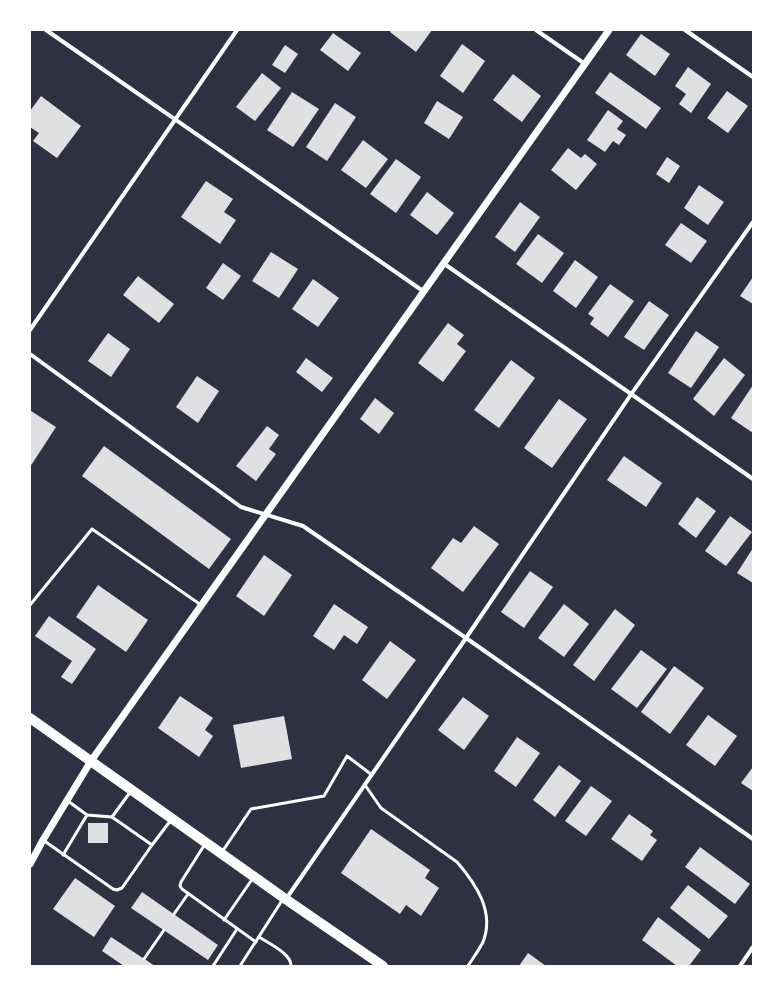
<svg xmlns="http://www.w3.org/2000/svg" width="783" height="996" viewBox="0 0 783 996" font-family="Overpass,sans-serif">
<style>
.building{fill:#e0e0e3}
.lines{fill:none;stroke-linecap:round;stroke-linejoin:round}
.service{stroke:#fff;stroke-width:3}
.minor{stroke:#fff;stroke-width:4}
.tertiary{stroke:#fff;stroke-width:7}
.primary{stroke:#fff;stroke-width:10}
</style>
<rect width="100%" height="100%" fill="#2d3142"/>
<g class="building">
<path d="M391,30H432L416,52L390,32Z"/>
<path d="M333,33L361,53L348,71L320,50Z"/>
<path d="M641,34L670,54L655,76L626,55Z"/>
<path d="M462,44L485,61L463,93L440,76Z"/>
<path d="M285,45L298,54L285,73L272,65Z"/>
<path d="M688,67L711,84L691,113L679,104L686,94L675,86Z"/>
<path d="M610,72L661,108L646,129L595,93Z"/>
<path d="M262,73L281,88L255,121L236,107Z"/>
<path d="M513,74L541,96L522,122L493,100Z"/>
<path d="M727,91L748,106L728,133L707,118Z"/>
<path d="M292,92L319,109L293,147L267,130Z"/>
<path d="M41,96L81,126L57,158L33,141L39,133L30,127V111Z"/>
<path d="M437,101L463,117L449,139L424,123Z"/>
<path d="M335,103L356,117L327,161L306,147Z"/>
<path d="M608,110L623,121L617,129L626,135L619,145L613,141L605,152L587,140Z"/>
<path d="M363,140L388,159L366,188L341,170Z"/>
<path d="M568,148L581,158L585,154L597,164L576,190L551,170Z"/>
<path d="M667,157L680,166L669,183L656,174Z"/>
<path d="M396,159L421,177L396,213L370,194Z"/>
<path d="M206,181L233,199L224,212L236,220L220,244L181,217Z"/>
<path d="M699,185L724,202L708,225L684,208Z"/>
<path d="M427,192L454,213L437,235L410,215Z"/>
<path d="M520,202L540,217L515,252L495,237Z"/>
<path d="M681,223L707,241L691,263L665,245Z"/>
<path d="M538,234L564,253L542,283L516,264Z"/>
<path d="M271,252L298,269L279,298L252,281Z"/>
<path d="M575,260L598,277L576,308L553,291Z"/>
<path d="M223,263L241,276L223,300L206,288Z"/>
<path d="M138,276L174,304L159,323L123,295Z"/>
<path d="M753,277V304L740,296Z"/>
<path d="M313,279L339,298L318,327L292,309Z"/>
<path d="M610,284L634,301L608,337L590,324L594,318L588,314Z"/>
<path d="M649,301L669,315L644,350L624,337Z"/>
<path d="M448,323L464,335L457,344L466,351L443,382L418,363Z"/>
<path d="M696,331L719,347L691,388L668,373Z"/>
<path d="M108,333L130,349L111,377L88,361Z"/>
<path d="M306,358L333,378L322,392L296,372Z"/>
<path d="M724,358L745,375L714,416L693,399Z"/>
<path d="M511,360L535,378L499,428L474,410Z"/>
<path d="M197,376L219,391L198,423L176,407Z"/>
<path d="M753,385V433L731,418Z"/>
<path d="M375,398L394,413L379,434L360,419Z"/>
<path d="M559,399L587,419L552,468L524,448Z"/>
<path d="M31,411L56,427L30,467V413Z"/>
<path d="M267,426L279,435L269,449L276,454L256,481L236,466Z"/>
<path d="M104,446L231,539L209,569L82,476Z"/>
<path d="M624,456L662,483L646,507L607,480Z"/>
<path d="M697,497L716,511L696,538L678,524Z"/>
<path d="M730,516L752,532L726,566L705,551Z"/>
<path d="M474,526L499,544L463,592L431,568L453,538L461,543Z"/>
<path d="M753,548V583L737,573Z"/>
<path d="M264,555L292,575L264,616L236,596Z"/>
<path d="M530,571L553,587L524,628L501,612Z"/>
<path d="M98,585L148,620L126,652L76,617Z"/>
<path d="M334,604L368,627L357,644L344,635L334,650L313,636Z"/>
<path d="M564,604L589,624L564,657L538,638Z"/>
<path d="M615,609L635,625L594,681L573,665Z"/>
<path d="M49,616L96,649L72,684L61,677L72,661L35,636Z"/>
<path d="M390,641L416,660L387,699L362,680Z"/>
<path d="M641,650L667,669L637,708L611,689Z"/>
<path d="M674,666L704,688L670,734L641,712Z"/>
<path d="M180,696L213,718L205,730L213,736L199,757L158,728Z"/>
<path d="M463,697L489,716L464,750L438,730Z"/>
<path d="M708,715L737,736L715,766L686,745Z"/>
<path d="M284,716L292,759L241,768L233,725Z"/>
<path d="M517,737L540,753L516,787L494,771Z"/>
<path d="M559,765L581,781L555,817L533,800Z"/>
<path d="M753,767V791L741,783Z"/>
<path d="M591,786L612,801L586,836L565,821Z"/>
<path d="M629,814L653,831L650,835L657,840L642,861L611,839Z"/>
<rect x="88" y="823" width="20" height="20"/>
<path d="M371,829L430,870L425,878L439,888L421,916L406,905L400,914L341,873Z"/>
<path d="M700,847L750,884L735,904L685,867Z"/>
<path d="M75,878L115,906L94,937L53,909Z"/>
<path d="M688,885L728,916L709,939L670,908Z"/>
<path d="M142,892L218,945L208,960L131,908Z"/>
<path d="M658,917L701,950L689,966H677L642,940Z"/>
<path d="M111,937L155,966H124L102,951Z"/>
<path d="M528,953L546,966H519Z"/>
</g>
<g class="lines">
<g class="service">
<path d="M30,605L92,529L201,605"/>
<path d="M365,785L381,808L457,862C476,884 495,912 483,942C479,950 473,958 468,966"/>
<path d="M68,801L87,815L112,817L131,791"/>
<path d="M112,817L152,845L171,820"/>
<path d="M43,840L113,889L117,890L122,888L152,845"/>
<path d="M205,844L181,882L180,886L182,889L256,942"/>
<path d="M222,852L251,809L324,796L347,756L372,775"/>
<path d="M63,855L87,815"/>
<path d="M174,914L188,894"/>
<path d="M224,920L253,878"/>
<path d="M259,937C268,943 292,954 291,966"/>
<path d="M144,959L164,930"/>
<path d="M213,966L237,929"/>
<path d="M240,966L283,899"/>
</g>
<g class="minor">
<path d="M46,30L423,291"/>
<path d="M536,30L585,64"/>
<path d="M685,30L753,77"/>
<path d="M443,263L753,479"/>
<path d="M30,330L237,30"/>
<path d="M30,354L241,507L303,526L466,638L753,839"/>
<path d="M286,899L466,638L632,393L753,222"/>
<path d="M740,966L753,947"/>
</g>
<path class="tertiary" d="M30,864L43,840L91,761L609,30"/>
<path class="primary" d="M30,718L284,898L383,966"/>
</g>
<rect width="783" height="996" fill="none" stroke="#ffffff" stroke-width="62"/>
</svg>
